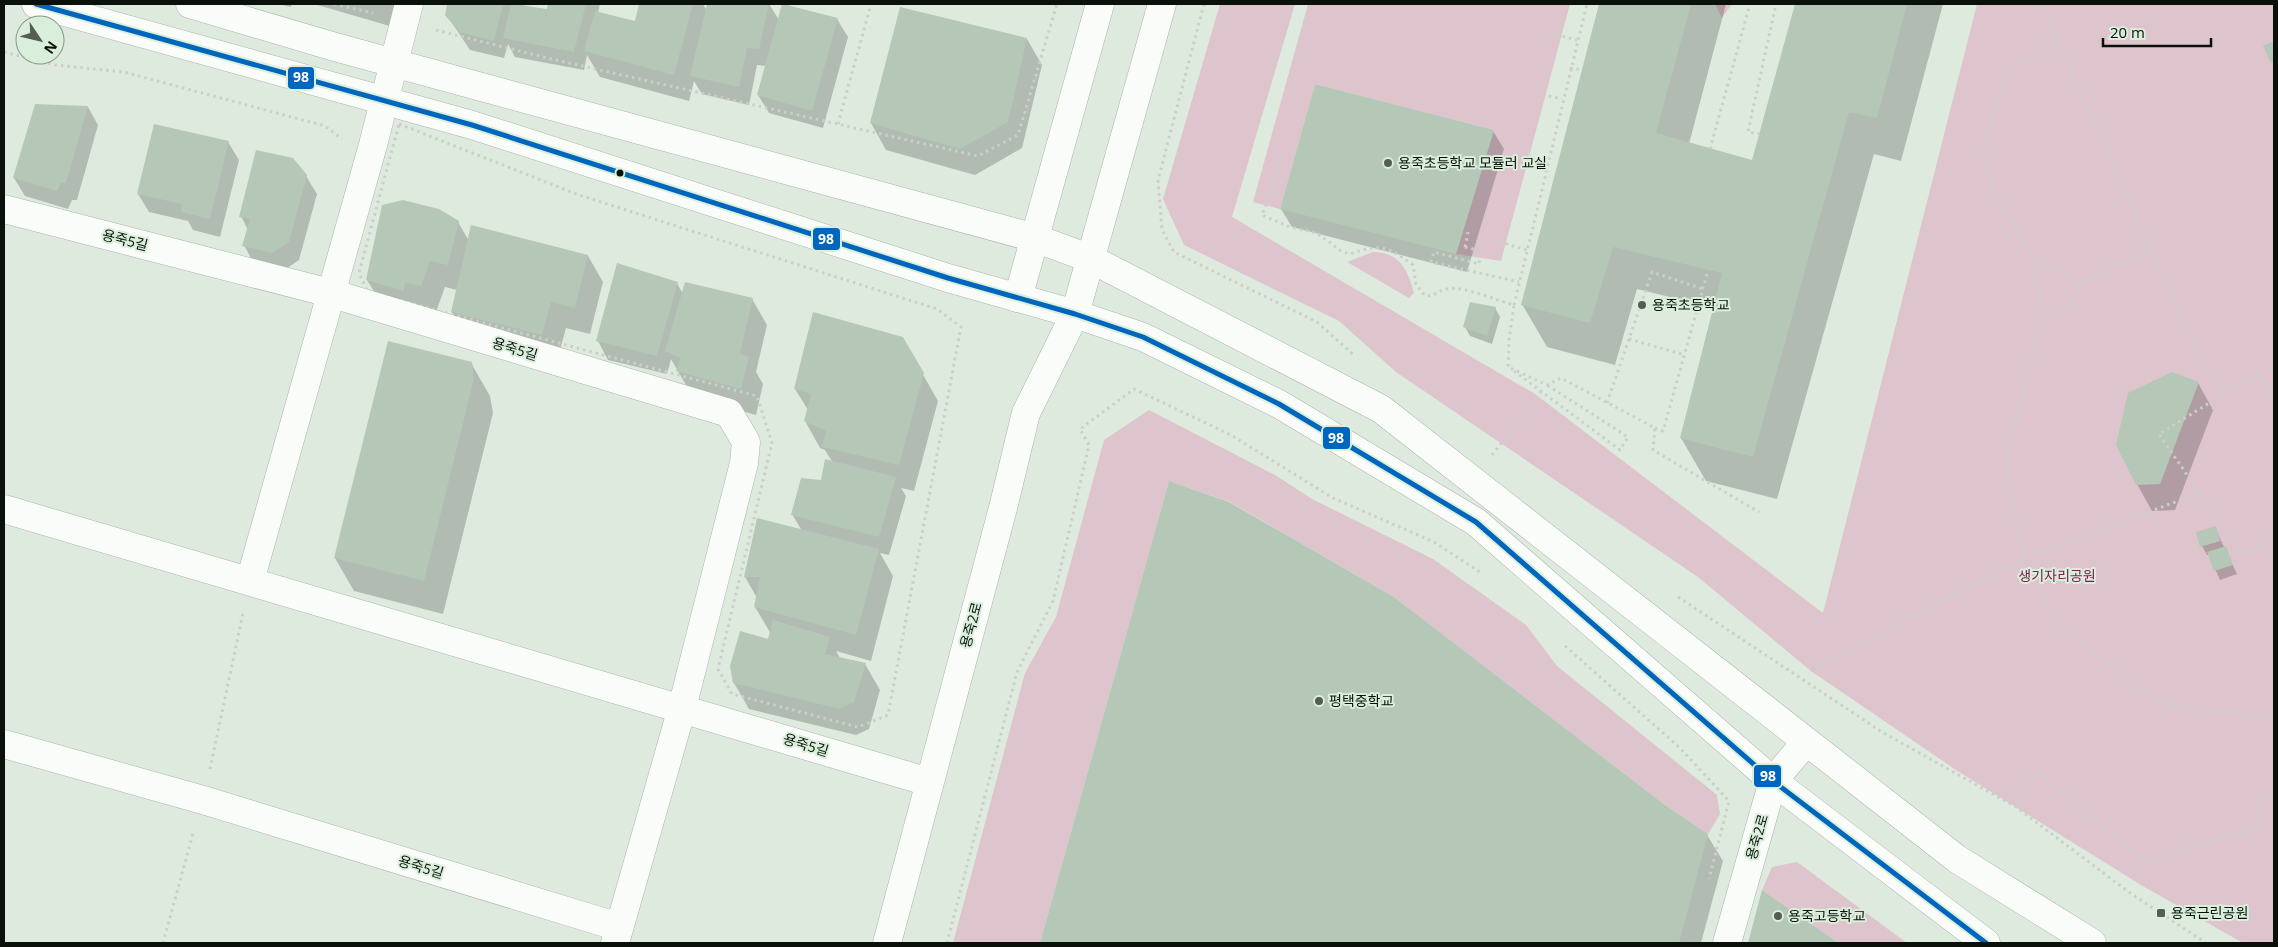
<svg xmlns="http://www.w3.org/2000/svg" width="2278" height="947" viewBox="0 0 2278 947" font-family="'Open Sans','Noto Sans KR',sans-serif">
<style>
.green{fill:#dec4cc}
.shadow{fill:#0003}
.building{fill:#b5c7b6}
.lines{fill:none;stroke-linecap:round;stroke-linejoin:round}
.minor-casing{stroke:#abb4ac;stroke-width:29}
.path{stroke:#cbcecb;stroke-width:3;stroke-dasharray:2.5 4;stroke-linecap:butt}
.minor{stroke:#fafcfa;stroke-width:28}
.bus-1-casing{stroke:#daefdb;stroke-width:9}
.bus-1{stroke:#0065bd;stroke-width:5}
.poi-dot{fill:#555d55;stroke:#daefdb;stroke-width:2}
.bus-dot{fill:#0a110b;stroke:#daefdb;stroke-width:2}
.labels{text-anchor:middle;stroke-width:4;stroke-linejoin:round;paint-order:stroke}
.poi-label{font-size:14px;fill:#0a110b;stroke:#daefdb;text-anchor:start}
.street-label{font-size:14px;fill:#0a110b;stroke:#daefdb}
.park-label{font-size:14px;fill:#7e1951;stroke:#daefdb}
.line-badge{stroke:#daefdb;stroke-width:2}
.badge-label{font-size:14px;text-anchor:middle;font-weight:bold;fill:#fff}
</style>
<rect width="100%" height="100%" fill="#dfeadf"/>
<g class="green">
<path d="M1220,4H1295L1232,217L1535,394L1823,613L1977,4H2274V943H2243L2141,885L1956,770L1811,671L1698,577L1396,372L1339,321L1184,245L1163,199Z"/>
<path d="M1308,4H1570L1501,261L1456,254L1494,130L1315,84L1280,209L1253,202Z"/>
<path d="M1715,4H1732L1722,18Z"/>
<path d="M1373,252C1400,252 1408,271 1414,293L1409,298L1347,262Z"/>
<path d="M1149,410L1275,475L1312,499L1433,559L1526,625L1557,666L1717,795L1720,814L1708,834L1665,805L1394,597L1230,502L1169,481L1040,943H953L1025,673L1056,617L1104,440Z"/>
<path d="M1797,862L1907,943H1839L1762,890L1772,867Z"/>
</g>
<g class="shadow">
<path d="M278,4H292L291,7Z"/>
<path d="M314,4H408L400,29Z"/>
<path d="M449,4H518L548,11L549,4H600L598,13L635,23L641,4H703L707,11L709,4H769L779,20L783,4L837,19L848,37L823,128L769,113L758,95L766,66L757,65L749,105L702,94L694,81L689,101L600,77L587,55L584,70L515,57L508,44L504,58L470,50L446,14Z"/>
<path d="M1600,4H1726L1689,144L1753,162L1796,4H1943L1901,161L1874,154L1777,499L1706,481L1681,438L1715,308L1637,289L1615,365L1547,347L1522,304Z"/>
<path d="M1027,39L1042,65L1022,148L975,175L886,150L871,123Z"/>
<path d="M88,107L98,125L77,200H72L68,209L25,196L14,178Z"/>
<path d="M1493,131L1504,149L1467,272L1292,227L1281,209Z"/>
<path d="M228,142L239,160L220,237L193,230L188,221L149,212L138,194Z"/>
<path d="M306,176L317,194L299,260L283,271L254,264L244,245L248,230L241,216Z"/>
<path d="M458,222L469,241L588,256L603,282L590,334L566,328L557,361L467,338L452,312L457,290L445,287L436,312L383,306L367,280Z"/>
<path d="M677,283L683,294L752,299L767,325L756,372L763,384L756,415L693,397L671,359L667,374L608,360L598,341Z"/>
<path d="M1495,308L1500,317L1492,344L1470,336L1465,327Z"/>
<path d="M902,338L938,401L914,491L901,488L906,496L889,555L880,553L893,576L871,661L836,651L840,658L865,664L880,690L869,729L856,735L749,709L734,683L769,640L771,634L755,607L757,598L745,577L802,531L792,514L822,481L833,463L825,450L820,448L805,421L808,410L795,389Z"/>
<path d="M471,363L490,396L493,413L443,614L354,591L335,558Z"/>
<path d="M2198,383L2213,410L2175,510L2152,511L2137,484Z"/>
<path d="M1170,483L1707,835L1723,861L1701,943H1041Z"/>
<path d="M2215,528L2237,574L2220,580L2209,555H2207L2202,546Z"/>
<path d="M1763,892L1837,943H1749Z"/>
</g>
<g class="building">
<path d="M447,4H503L494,41L459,32L445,15Z"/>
<path d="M511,4L547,9L548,4H586L574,52L503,38Z"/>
<path d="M639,4H693L674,75L584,51L595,11L635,21Z"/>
<path d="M707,4H769L759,49L747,48L739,87L690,76Z"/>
<path d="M782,4L838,18L812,111L757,95Z"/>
<path d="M1599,4H1691L1656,133L1752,160L1795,4H1907L1877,118L1849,112L1753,457L1680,438L1722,273L1613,247L1590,323L1521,305Z"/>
<path d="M900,7L1027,38L1008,122L960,149L870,123Z"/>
<path d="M2274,41V61L2271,63L2263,46Z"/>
<path d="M1315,84L1494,130L1456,254L1280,209Z"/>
<path d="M35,104L88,106L66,183H61L57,191L13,178Z"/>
<path d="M154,124L229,141L210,219L181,212L182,204L137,194Z"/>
<path d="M256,150L293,158L307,175L289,242L272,253L242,246L250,219L239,217Z"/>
<path d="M403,200L439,209L459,221L448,265L430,261L421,286L405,283L404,291L366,280L382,205Z"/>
<path d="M471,225L588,255L575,308L551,302L542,335L451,312Z"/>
<path d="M617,263L678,282L657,356L596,341Z"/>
<path d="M685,282L753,298L740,353L749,357L741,389L676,371L680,358L665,351Z"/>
<path d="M1470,302L1496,307L1487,336L1463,327Z"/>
<path d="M813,312L903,337L924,373L899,465L822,447L826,431L804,421L811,394L794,389Z"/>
<path d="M388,341L472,362L474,379L424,581L334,558Z"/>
<path d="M2172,372L2199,382L2160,484L2136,485L2116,445L2128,393Z"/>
<path d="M825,459L896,477L879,537L791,515L801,478L821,480Z"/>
<path d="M1169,481L1229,502L1394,597L1665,805L1708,834L1679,943H1040Z"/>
<path d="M757,518L879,549L856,635L754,607L760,577H744Z"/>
<path d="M2216,526L2220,541L2200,547L2196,532Z"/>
<path d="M2226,546L2233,565L2214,571L2207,552Z"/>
<path d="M773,620L830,637L825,654L866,663L854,702L840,709L733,683L730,666L740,631L768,639Z"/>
<path d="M1762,890L1839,943H1748Z"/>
</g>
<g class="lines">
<defs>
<g id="minor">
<path d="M36,4L472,125L948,278L1075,314L1143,337L1279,404L1476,522L1773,781L1986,943"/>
<path d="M190,4L335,47L1035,238L1091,259L1381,409L1957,859L2092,943"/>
<path d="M4,209L330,293L729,413L746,442L744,463L682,708L615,943"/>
<path d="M1018,298L1100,4"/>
<path d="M4,509L929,782"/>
<path d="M250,581L373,145L409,4"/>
<path d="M4,744L203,800L619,927"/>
<path d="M887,943L1003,508L1026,413L1075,314L1162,4"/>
<path d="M1727,943L1773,781L1806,742"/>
</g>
</defs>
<use href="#minor" class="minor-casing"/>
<g class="path">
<path d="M334,4L373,13"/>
<path d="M1204,4L1158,180L1162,230L1174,252L1317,322L1355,356"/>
<path d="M2042,4L2057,37L2014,66L2001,91L1983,149L1995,194L2031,253L2040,297L2042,323"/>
<path d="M436,30L547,58L978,156L1018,135L1057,4"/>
<path d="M1550,33L1577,40"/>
<path d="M4,52L55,65L124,72L325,126L342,139"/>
<path d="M1570,68L1582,70"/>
<path d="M1536,93L1562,99"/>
<path d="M399,124L579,195L937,309L961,327L888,715L858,727L732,694L718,669L772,443L757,396L368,292L359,273Z"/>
<path d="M838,124L871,4"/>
<path d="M1760,134L1748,132L1776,4"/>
<path d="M1710,149L1750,4"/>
<path d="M1280,157L1271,192L1283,196"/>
<path d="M1271,192L1262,215L1290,227L1317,233L1341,251L1350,254C1380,243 1387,246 1413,265L1416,284L1425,296C1436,296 1439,290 1447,289C1463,285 1498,301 1514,305L1509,340L1508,367L1547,385L1561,378L1655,428L1653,450L1759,512"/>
<path d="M1493,240L1527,250"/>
<path d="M1465,247L1481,251L1479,264L1434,252L1431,262L1519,282"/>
<path d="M1465,247L1468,232"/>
<path d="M2150,247L2219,397"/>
<path d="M2031,253L2080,285"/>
<path d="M1514,305L1587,4"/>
<path d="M1629,339L1685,355"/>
<path d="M1514,371L1620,450L1628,437L1547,385"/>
<path d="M2274,401L2258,373L2159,434L2242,555L2274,538"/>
<path d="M1607,403L1652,272L1703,289"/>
<path d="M1655,428L1663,431L1708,270"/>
<path d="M1492,455L1541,392"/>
<path d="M2200,493L2025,557L2055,621L2153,700L2204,711L2274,716"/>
<path d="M1678,597L1882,732L2016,807L2130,893L2206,943"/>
<path d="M1565,646L1680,748L1729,801L1709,879"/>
<path d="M1811,671L2025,557L2015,519L2009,480L2010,440L2042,323L2070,305L2080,285L2150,247L2057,37"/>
<path d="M210,769L243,613"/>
<path d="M2016,807L2037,772L2145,861L2205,842L2256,829L2261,795L2274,793"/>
<path d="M163,943L194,830"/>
<path d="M947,943L1017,672L1053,601L1089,445L1080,429L1134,389L1231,435L1333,498L1434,542L1480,572"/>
</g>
<use href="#minor" class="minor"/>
<defs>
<path id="bus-1" d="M36,4L472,125L948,278L1075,314L1143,337L1279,404L1476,522L1773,781L1986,943"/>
</defs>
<use href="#bus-1" class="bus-1-casing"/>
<use href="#bus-1" class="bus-1"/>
</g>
<g class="poi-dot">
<circle cx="1388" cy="163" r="5"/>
<circle cx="1642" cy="305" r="5"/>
<circle cx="1319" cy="701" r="5"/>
<rect x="2156" y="908" width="10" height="10" rx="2.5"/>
<circle cx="1778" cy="916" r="5"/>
</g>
<circle class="bus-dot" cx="620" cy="173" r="4.5"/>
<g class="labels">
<g class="poi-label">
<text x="1398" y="168">용죽초등학교 모듈러 교실</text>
<text x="1652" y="310">용죽초등학교</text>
<text x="1329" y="706">평택중학교</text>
<text x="2171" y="918">용죽근린공원</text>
<text x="1788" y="921">용죽고등학교</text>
</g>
<g class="street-label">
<text transform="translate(125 240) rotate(14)" y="5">용죽5길</text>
<text transform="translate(515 349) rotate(17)" y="5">용죽5길</text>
<text transform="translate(971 625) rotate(-75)" y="5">용죽2로</text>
<text transform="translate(806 745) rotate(17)" y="5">용죽5길</text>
<text transform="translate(1757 837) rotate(-74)" y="5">용죽2로</text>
<text transform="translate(421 867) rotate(17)" y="5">용죽5길</text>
</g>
<g class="park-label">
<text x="2057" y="581">생기자리공원</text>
</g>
</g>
<g class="line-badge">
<rect x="287" y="66" width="28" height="24" rx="5" fill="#0065bd"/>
<rect x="812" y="227" width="29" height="24" rx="5" fill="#0065bd"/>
<rect x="1322" y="426" width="29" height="24" rx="5" fill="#0065bd"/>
<rect x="1753" y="764" width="29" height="24" rx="5" fill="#0065bd"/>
</g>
<g class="badge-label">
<text x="301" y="82">98</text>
<text x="826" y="244">98</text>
<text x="1336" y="443">98</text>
<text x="1768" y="781">98</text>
</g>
<rect width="2278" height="947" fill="none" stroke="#0a110b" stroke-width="10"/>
<g transform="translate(40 40) rotate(125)"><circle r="24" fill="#daefdb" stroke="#879688"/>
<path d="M0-4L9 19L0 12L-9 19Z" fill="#555d55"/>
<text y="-8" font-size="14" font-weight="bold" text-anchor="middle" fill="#0a110b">N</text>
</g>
<path d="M2103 38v8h108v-8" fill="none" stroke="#0a110b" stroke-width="2.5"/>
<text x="2110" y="38" font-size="15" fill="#0a110b" stroke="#daefdb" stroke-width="4" paint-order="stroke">20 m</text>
</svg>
